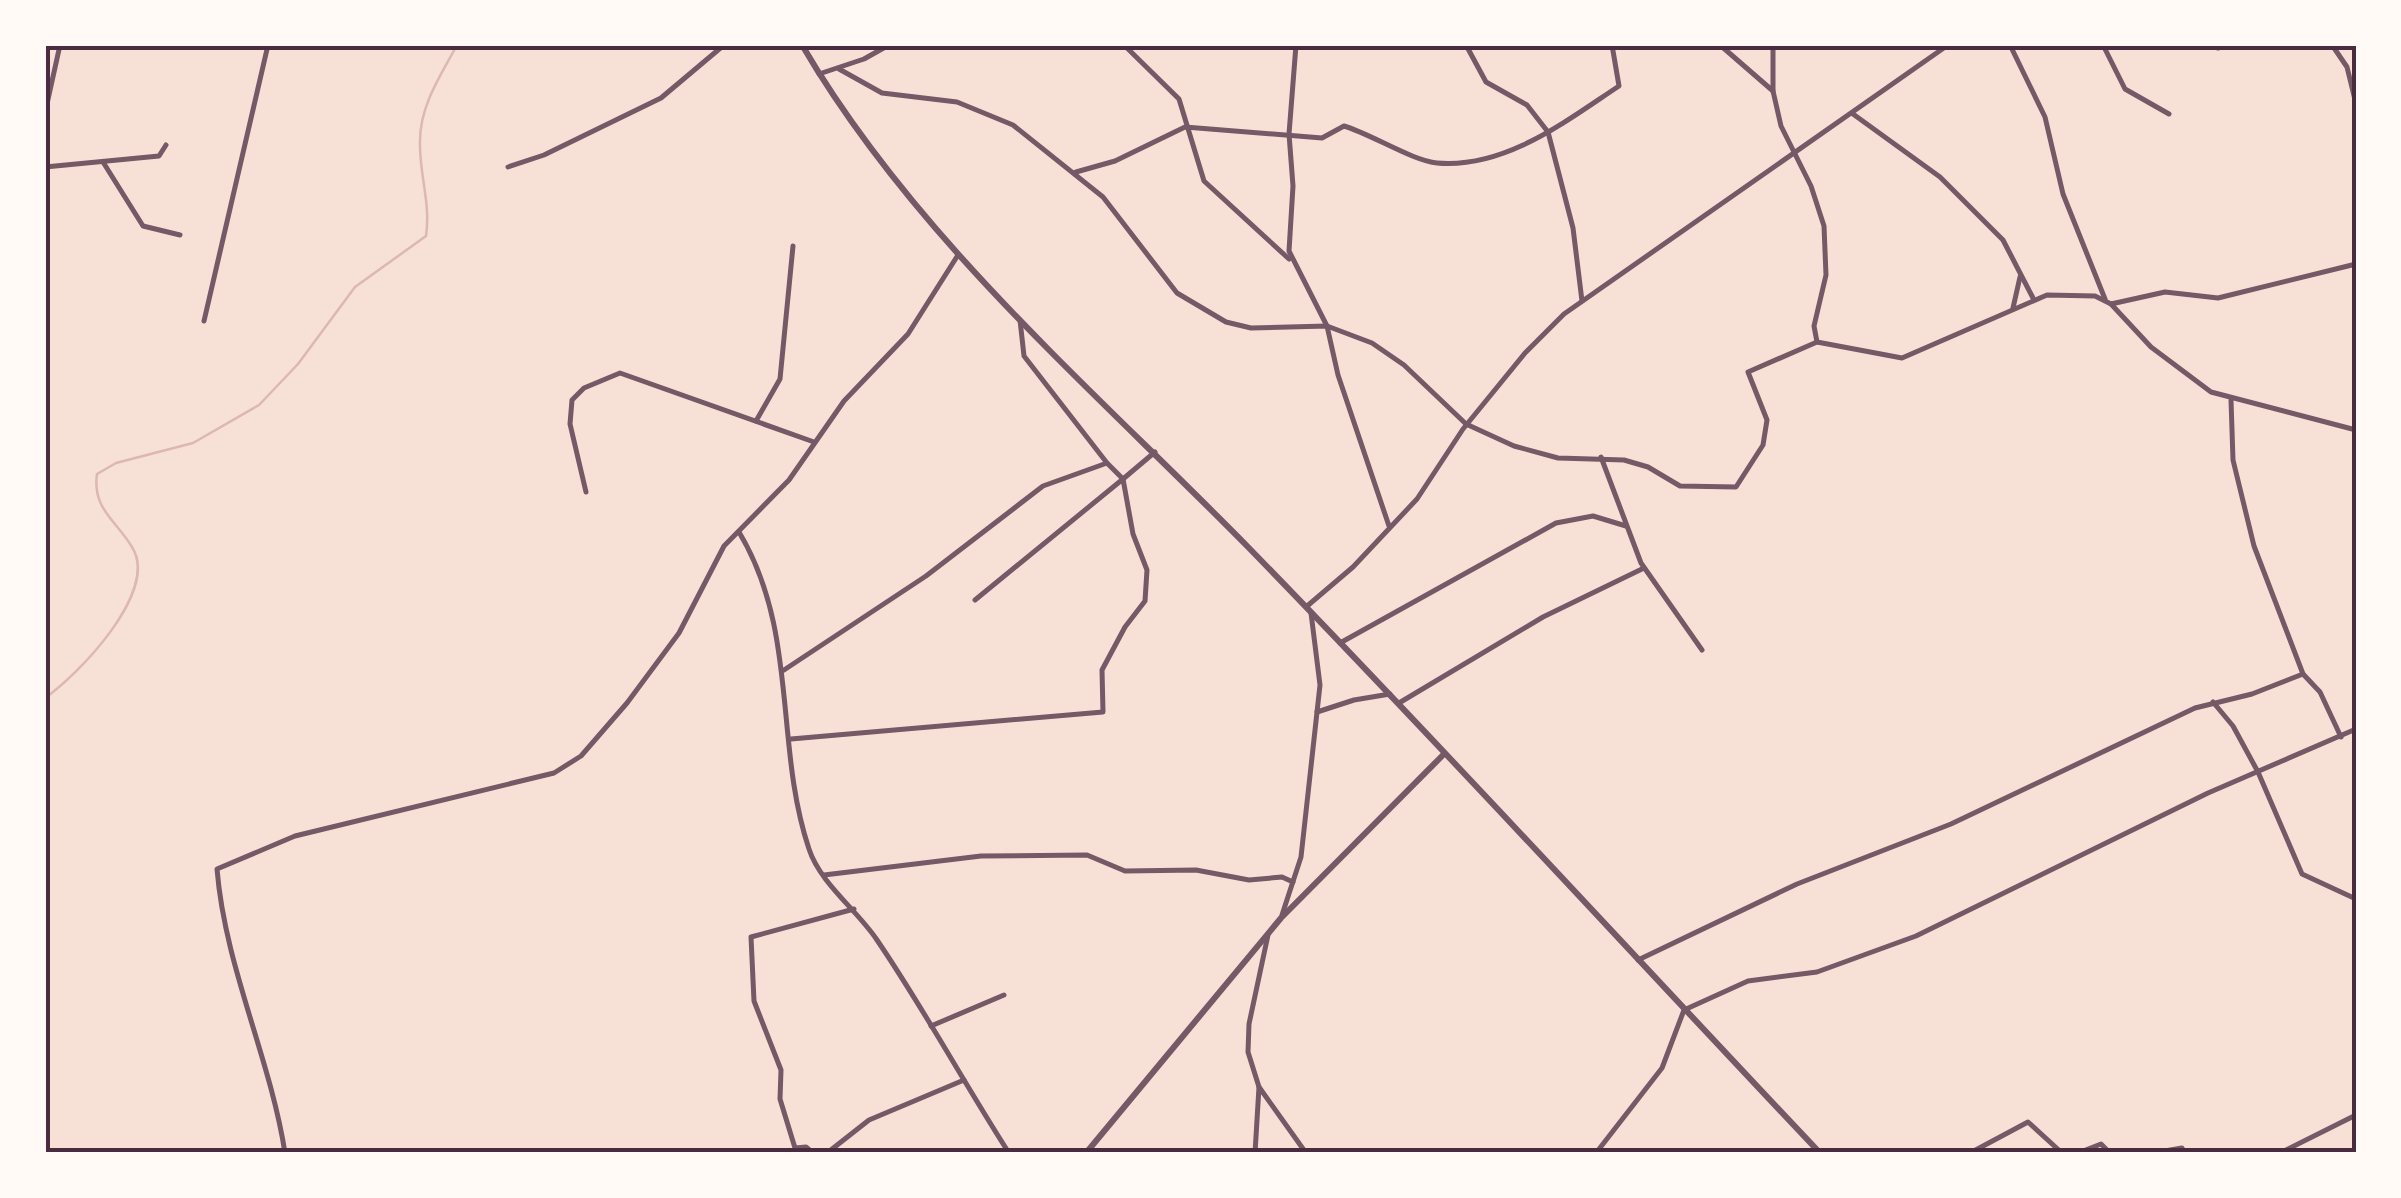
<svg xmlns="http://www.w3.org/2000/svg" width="2401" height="1198" viewBox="0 0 2401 1198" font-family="Cabin,sans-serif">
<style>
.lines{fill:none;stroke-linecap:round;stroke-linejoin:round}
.stream{stroke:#dcb8b0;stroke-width:2.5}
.minor{stroke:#755966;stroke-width:5}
.tertiary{stroke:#755966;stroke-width:6}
.neatline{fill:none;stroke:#4a2c40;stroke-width:4}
</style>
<rect width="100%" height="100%" fill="#f7e1d7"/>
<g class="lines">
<path class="stream" d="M45,698C78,675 160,591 132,547C116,520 92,509 97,474L116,463L193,443L259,405L298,364L355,287L426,236C431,203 419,174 420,141C420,105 441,75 457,45"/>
<g class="minor">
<path d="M1124,45L1179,99L1204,181L1289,259"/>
<path d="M1296,45L1289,134L1293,186L1289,251L1327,326L1338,375L1389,526"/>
<path d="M1466,45L1486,82L1527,105L1548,132L1573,228L1582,301"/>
<path d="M1720,45L1773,91"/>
<path d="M1773,45V91L1781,126L1811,186L1824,226L1826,275L1814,326L1817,342"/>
<path d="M2010,45L2045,117L2063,194L2105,299"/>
<path d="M2103,45L2125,89L2169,114"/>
<path d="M2332,45L2347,67L2356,104"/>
<path d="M2218,48L2229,45"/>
<path d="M839,69L882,93L957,102L1013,125L1103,197L1177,293L1226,322L1251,328L1327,326L1372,343L1404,365L1466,424L1514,446L1558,458L1624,460L1648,467L1680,486L1736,487L1763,445L1767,420L1748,372L1817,342L1902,358L2047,295L2095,296L2111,304L2165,292L2218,298L2356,264"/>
<path d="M819,74L864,59L889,45"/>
<path d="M45,113L60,45"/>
<path d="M1853,114L1940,177L2003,240L2033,298"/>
<path d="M103,162L143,226L180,235"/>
<path d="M45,167L159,156L166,145"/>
<path d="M508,167L544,155L661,98L724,45"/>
<path d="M1076,172L1115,161L1185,127L1322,138L1344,126C1371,134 1413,161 1437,163C1505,169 1566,121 1619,86L1612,45"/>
<path d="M2111,304L2151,347L2211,392L2356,430"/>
<path d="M2013,308L2020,277"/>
<path d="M1020,320L1024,356L1107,463"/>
<path d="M204,321L268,45"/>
<path d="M2231,400L2233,460L2254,546L2303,674L2320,692L2341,737"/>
<path d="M756,421L780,379L793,246"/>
<path d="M1601,457L1641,563L1702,650"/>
<path d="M586,492L570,424L572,400L584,388L620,373L814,442"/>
<path d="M739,532C799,632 774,745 809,849C820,883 857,910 877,940C924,1009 964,1083 1009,1153"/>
<path d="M1306,607L1353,567L1417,499L1463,429L1525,353L1564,314L1948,45"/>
<path d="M1340,643L1556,523L1593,516L1626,526"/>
<path d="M784,670L926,576L1043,486L1107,463L1123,479L1155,452"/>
<path d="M2213,702L2233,726L2258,772L2302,874L2356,899"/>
<path d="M1399,703L1543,617L1644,568"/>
<path d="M1317,712L1354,700L1390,694"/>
<path d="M791,739L1103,712L1102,670L1125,627L1145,601L1147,570L1133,534L1123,479L975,600"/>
<path d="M824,875L981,856L1087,855L1125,871L1196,870L1249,880L1282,877L1293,882"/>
<path d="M1282,915L1301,857L1320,685L1311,613"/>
<path d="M1638,960L1797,884L1951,824L2195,708L2252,694L2303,674"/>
<path d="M931,1026L1004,995"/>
<path d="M1259,1087L1306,1153"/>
<path d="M285,1153C270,1057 225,967 217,869L295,836L554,773L581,756L627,703L679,633L724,546L789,480L844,401L908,334L958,255"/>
<path d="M813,1153L806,1147L795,1148L780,1099L781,1070L754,1001L751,937L854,909"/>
<path d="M827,1153L869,1120L964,1080"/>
<path d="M1255,1153L1259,1087L1248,1052L1249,1024L1268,935"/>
<path d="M1596,1153L1662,1068L1684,1010L1748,981L1817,972L1916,936L2208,793L2356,729"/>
<path d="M1970,1153L2028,1122L2062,1153"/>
<path d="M2078,1153L2101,1144L2110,1153"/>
<path d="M2153,1153L2182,1148L2184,1153"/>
<path d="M2280,1153L2356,1115"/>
</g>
<g class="tertiary">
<path d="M802,45C915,238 1093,389 1248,547C1442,746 1629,951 1820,1153"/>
<path d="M1086,1153L1281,918L1444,754"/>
</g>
</g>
<rect width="2401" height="1198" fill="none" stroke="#fffaf5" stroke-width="95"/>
<rect x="48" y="48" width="2306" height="1102" class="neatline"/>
</svg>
